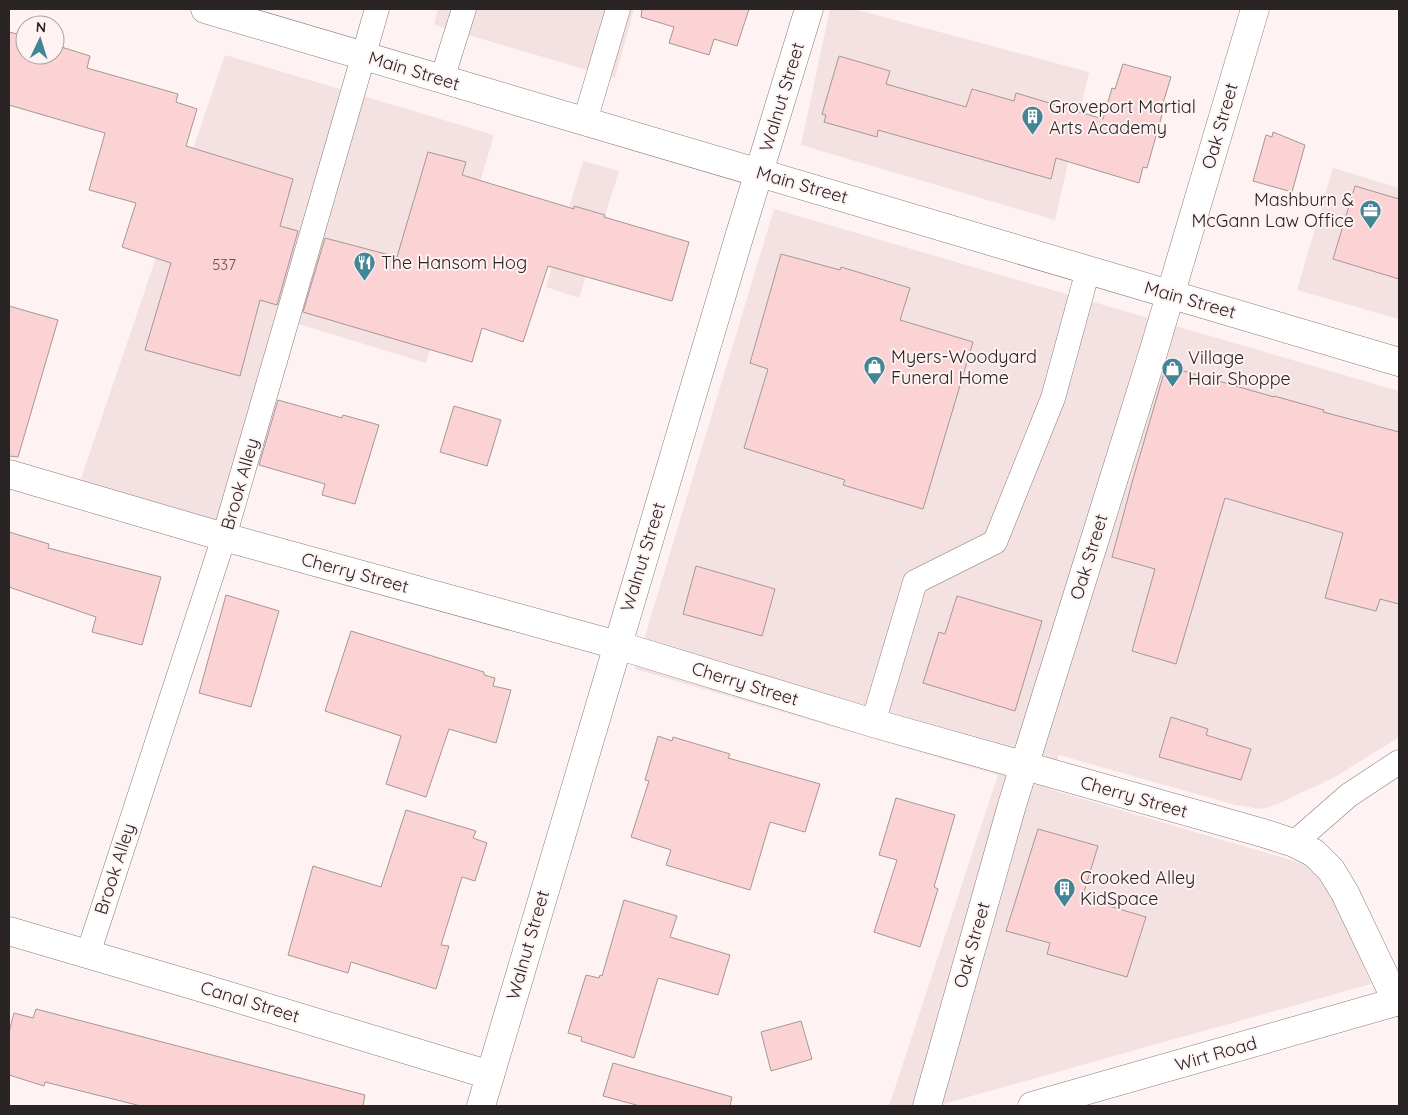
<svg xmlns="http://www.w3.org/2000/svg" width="1408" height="1115" viewBox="0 0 1408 1115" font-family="Quicksand,sans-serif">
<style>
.built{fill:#f4e1e1}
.building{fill:#fcd3d4;stroke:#a59797}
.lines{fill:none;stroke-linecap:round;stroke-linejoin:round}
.service-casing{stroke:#887b7b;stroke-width:25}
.minor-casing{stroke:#887b7b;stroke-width:29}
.tertiary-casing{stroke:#887b7b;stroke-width:29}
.primary-casing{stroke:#887b7b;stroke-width:29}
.service{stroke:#fff;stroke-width:24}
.minor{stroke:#fff;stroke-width:28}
.tertiary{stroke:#fff;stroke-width:28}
.primary{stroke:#fff;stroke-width:28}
.labels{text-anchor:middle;stroke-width:4;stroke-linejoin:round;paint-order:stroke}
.number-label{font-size:15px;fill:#5e5051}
.street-label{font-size:18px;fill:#2a2425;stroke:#fef2f2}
.poi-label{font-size:18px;fill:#2a2425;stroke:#fef2f2;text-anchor:start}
</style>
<rect width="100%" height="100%" fill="#fef2f2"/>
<g class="built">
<path d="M438,9H634L615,78L434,25Z"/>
<path d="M830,9H854L1089,72L1055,220L801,145Z"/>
<path d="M225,55L494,135L426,363L279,318L215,547L72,505Z"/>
<path d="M583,161L619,171L579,298L546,287Z"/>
<path d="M1333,168L1399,188V319L1297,290Z"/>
<path d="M774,209L1399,391V737L1333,778L1275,805L1262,809L1235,805L1059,755L1049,789L1301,863L1309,867L1318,873L1329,889L1371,984L936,1106H889L998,775L635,669Z"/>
</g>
<g class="building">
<path d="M642,9H749L737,46L714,39L709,55L669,43L674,27L641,17Z"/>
<path d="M9,32L25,36V55H55V45L90,56L87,68L178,94L176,102L197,109L186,146L293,179L280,226L298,231L277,305L260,300L240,376L145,350L171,263L122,247L136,203L89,190L105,133L9,105Z"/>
<path d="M839,56L890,71L886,84L966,107L972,89L1014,101L1016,93L1103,119L1112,88L1115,89L1123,64L1171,77L1163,103L1165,104L1147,168L1143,167L1139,183L1056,158L1051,179L878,130L877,137L824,122L826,115L822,114Z"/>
<path d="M1273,132L1305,145L1292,192L1253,181L1266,135L1272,137Z"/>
<path d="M428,152L466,162L462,175L574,209V206L605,215L604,217L689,242L672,301L548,266L523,342L482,328L472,362L303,312L325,238L397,257Z"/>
<path d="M1355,186L1399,199V279L1333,259Z"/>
<path d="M781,254L840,270L841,267L910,288L900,320L973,342L923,509L843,485L845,480L744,448L768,369L750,363Z"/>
<path d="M9,306L58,320L18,457L9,456Z"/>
<path d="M1166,366L1274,397V396L1324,410L1323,412L1399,432V604L1380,599L1376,611L1325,598L1343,533L1225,498L1176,664L1132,651L1155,569L1112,557L1133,479Z"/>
<path d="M278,400L342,418L343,415L379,425L355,504L322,495L325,484L259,465Z"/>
<path d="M454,406L501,420L487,466L440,452Z"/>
<path d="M9,532L49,544L48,548L161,577L142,645L92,632L96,617L9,587Z"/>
<path d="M696,566L775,589L762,636L683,614Z"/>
<path d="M226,595L279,611L251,707L199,693Z"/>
<path d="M957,596L1042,621L1015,711L923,683L939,632L945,634Z"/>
<path d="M351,631L484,672V675L495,678L493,686L511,690L496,743L449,729L426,797L386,784L401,736L325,711Z"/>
<path d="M1171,717L1208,729L1206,735L1251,749L1241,780L1159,757Z"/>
<path d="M658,736L672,741L673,737L730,754L728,758L820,784L805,832L770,822L750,890L666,865L671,850L631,837L649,781L645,780Z"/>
<path d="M896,798L955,815L934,887L938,889L920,947L874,932L897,860L879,855Z"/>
<path d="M406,810L476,831L473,838L487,843L475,881L462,877L441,945L449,946L436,989L351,962L348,973L288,955L313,866L381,887Z"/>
<path d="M1038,829L1098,846L1082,898L1146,917L1127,977L1047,954L1050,943L1006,931Z"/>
<path d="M624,900L677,916L670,937L730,955L718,995L658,978L634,1058L581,1041L582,1037L568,1033L586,975L599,978L600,975L602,976Z"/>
<path d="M36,1009L365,1095L363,1106H141L45,1082L44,1086L9,1075V1032L14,1013L33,1018Z"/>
<path d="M801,1021L812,1059L771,1071L761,1032Z"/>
<path d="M613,1063L732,1097L730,1106H640L603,1096Z"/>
</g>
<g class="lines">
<defs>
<g id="service">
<path d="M442,79L464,9"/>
<path d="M585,121L618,9"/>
<path d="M873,723L915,582L995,542L1053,398L1088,270"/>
<path d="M1294,843L1349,795L1399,762"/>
<path d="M88,954L224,537L377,9"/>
</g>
<g id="minor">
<path d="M9,474L224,537L617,645L873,723L1263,833L1294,843L1314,853L1331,870L1345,893L1397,1002"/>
<path d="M9,931L196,986L490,1075"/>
<path d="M481,1106L740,234L809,9"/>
<path d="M927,1106L1012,805L1153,353L1255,9"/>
</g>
<path id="tertiary" d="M1032,1106L1399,1001"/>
<path id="primary" d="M205,9L1399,362"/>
</defs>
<use href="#service" class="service-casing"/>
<use href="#minor" class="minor-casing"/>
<use href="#tertiary" class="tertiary-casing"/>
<use href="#primary" class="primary-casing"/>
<use href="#service" class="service"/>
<use href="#minor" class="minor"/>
<use href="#tertiary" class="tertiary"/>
<use href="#primary" class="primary"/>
</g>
<defs>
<symbol id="building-pin" viewBox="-11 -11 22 30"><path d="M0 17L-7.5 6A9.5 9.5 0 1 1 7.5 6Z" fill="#428595" stroke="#fef2f2"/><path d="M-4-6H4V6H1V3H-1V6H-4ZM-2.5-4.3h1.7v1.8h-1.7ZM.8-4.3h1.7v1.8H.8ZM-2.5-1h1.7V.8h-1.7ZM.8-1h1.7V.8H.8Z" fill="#fff"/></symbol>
<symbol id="office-pin" viewBox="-11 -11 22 30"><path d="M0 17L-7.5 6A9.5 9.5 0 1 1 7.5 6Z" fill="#428595" stroke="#fef2f2"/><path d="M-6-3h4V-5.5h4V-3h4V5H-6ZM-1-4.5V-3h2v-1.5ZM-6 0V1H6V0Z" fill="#fff"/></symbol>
<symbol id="restaurant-pin" viewBox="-11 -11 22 30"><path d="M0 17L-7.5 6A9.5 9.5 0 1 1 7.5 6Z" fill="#428595" stroke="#fef2f2"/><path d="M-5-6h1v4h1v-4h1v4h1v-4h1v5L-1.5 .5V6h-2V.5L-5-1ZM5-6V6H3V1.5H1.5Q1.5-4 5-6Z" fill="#fff"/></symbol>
<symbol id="shop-pin" viewBox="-11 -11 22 30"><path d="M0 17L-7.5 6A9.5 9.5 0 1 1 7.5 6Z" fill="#428595" stroke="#fef2f2"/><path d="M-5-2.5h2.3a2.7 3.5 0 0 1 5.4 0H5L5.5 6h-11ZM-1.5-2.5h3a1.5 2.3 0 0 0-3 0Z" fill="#fff"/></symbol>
</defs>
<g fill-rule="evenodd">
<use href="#building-pin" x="1020" y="104" width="25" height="34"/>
<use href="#office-pin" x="1358" y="198" width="25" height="34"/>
<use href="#restaurant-pin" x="352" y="250" width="25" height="34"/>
<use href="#shop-pin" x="862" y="354" width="25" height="34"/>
<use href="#shop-pin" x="1160" y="356" width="25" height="34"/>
<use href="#building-pin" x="1052" y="876" width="25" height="34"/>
</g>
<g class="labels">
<g class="number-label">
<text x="224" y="270">537</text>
</g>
<g class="street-label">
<text transform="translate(414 71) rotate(17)" y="6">Main Street</text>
<text transform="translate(782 97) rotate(-73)" y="6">Walnut Street</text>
<text transform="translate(1220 126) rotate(-74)" y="6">Oak Street</text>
<text transform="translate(802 185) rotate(16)" y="6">Main Street</text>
<text transform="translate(1190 300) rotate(16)" y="6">Main Street</text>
<text transform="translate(240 484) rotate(-74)" y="6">Brook Alley</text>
<text transform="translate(643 557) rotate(-73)" y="6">Walnut Street</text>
<text transform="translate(1089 557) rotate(-73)" y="6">Oak Street</text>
<text transform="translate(355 573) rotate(15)" y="6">Cherry Street</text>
<text transform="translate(745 684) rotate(17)" y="6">Cherry Street</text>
<text transform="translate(1134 797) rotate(16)" y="6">Cherry Street</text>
<text transform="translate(115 869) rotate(-72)" y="6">Brook Alley</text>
<text transform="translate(528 945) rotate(-74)" y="6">Walnut Street</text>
<text transform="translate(972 945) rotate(-74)" y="6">Oak Street</text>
<text transform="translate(250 1002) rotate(17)" y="6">Canal Street</text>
<text transform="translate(1216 1054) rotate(-16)" y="6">Wirt Road</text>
</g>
<g class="poi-label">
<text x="1049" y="113">Groveport Martial<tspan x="1049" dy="21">Arts Academy</tspan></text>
<text x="1354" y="206" text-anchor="end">Mashburn &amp;<tspan x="1354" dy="21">McGann Law Office</tspan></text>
<text x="381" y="269">The Hansom Hog</text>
<text x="891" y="363">Myers-Woodyard<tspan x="891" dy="21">Funeral Home</tspan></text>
<text x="1188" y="364">Village<tspan x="1188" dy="21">Hair Shoppe</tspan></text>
<text x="1080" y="884">Crooked Alley<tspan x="1080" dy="21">KidSpace</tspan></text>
</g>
</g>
<rect width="1408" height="1115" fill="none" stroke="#2a2425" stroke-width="20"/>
<g transform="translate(40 40) rotate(4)"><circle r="24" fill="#fef2f2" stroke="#a9a0a0"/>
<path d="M0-4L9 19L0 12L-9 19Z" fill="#428595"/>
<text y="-8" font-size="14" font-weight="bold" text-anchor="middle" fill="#2a2425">N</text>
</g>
</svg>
